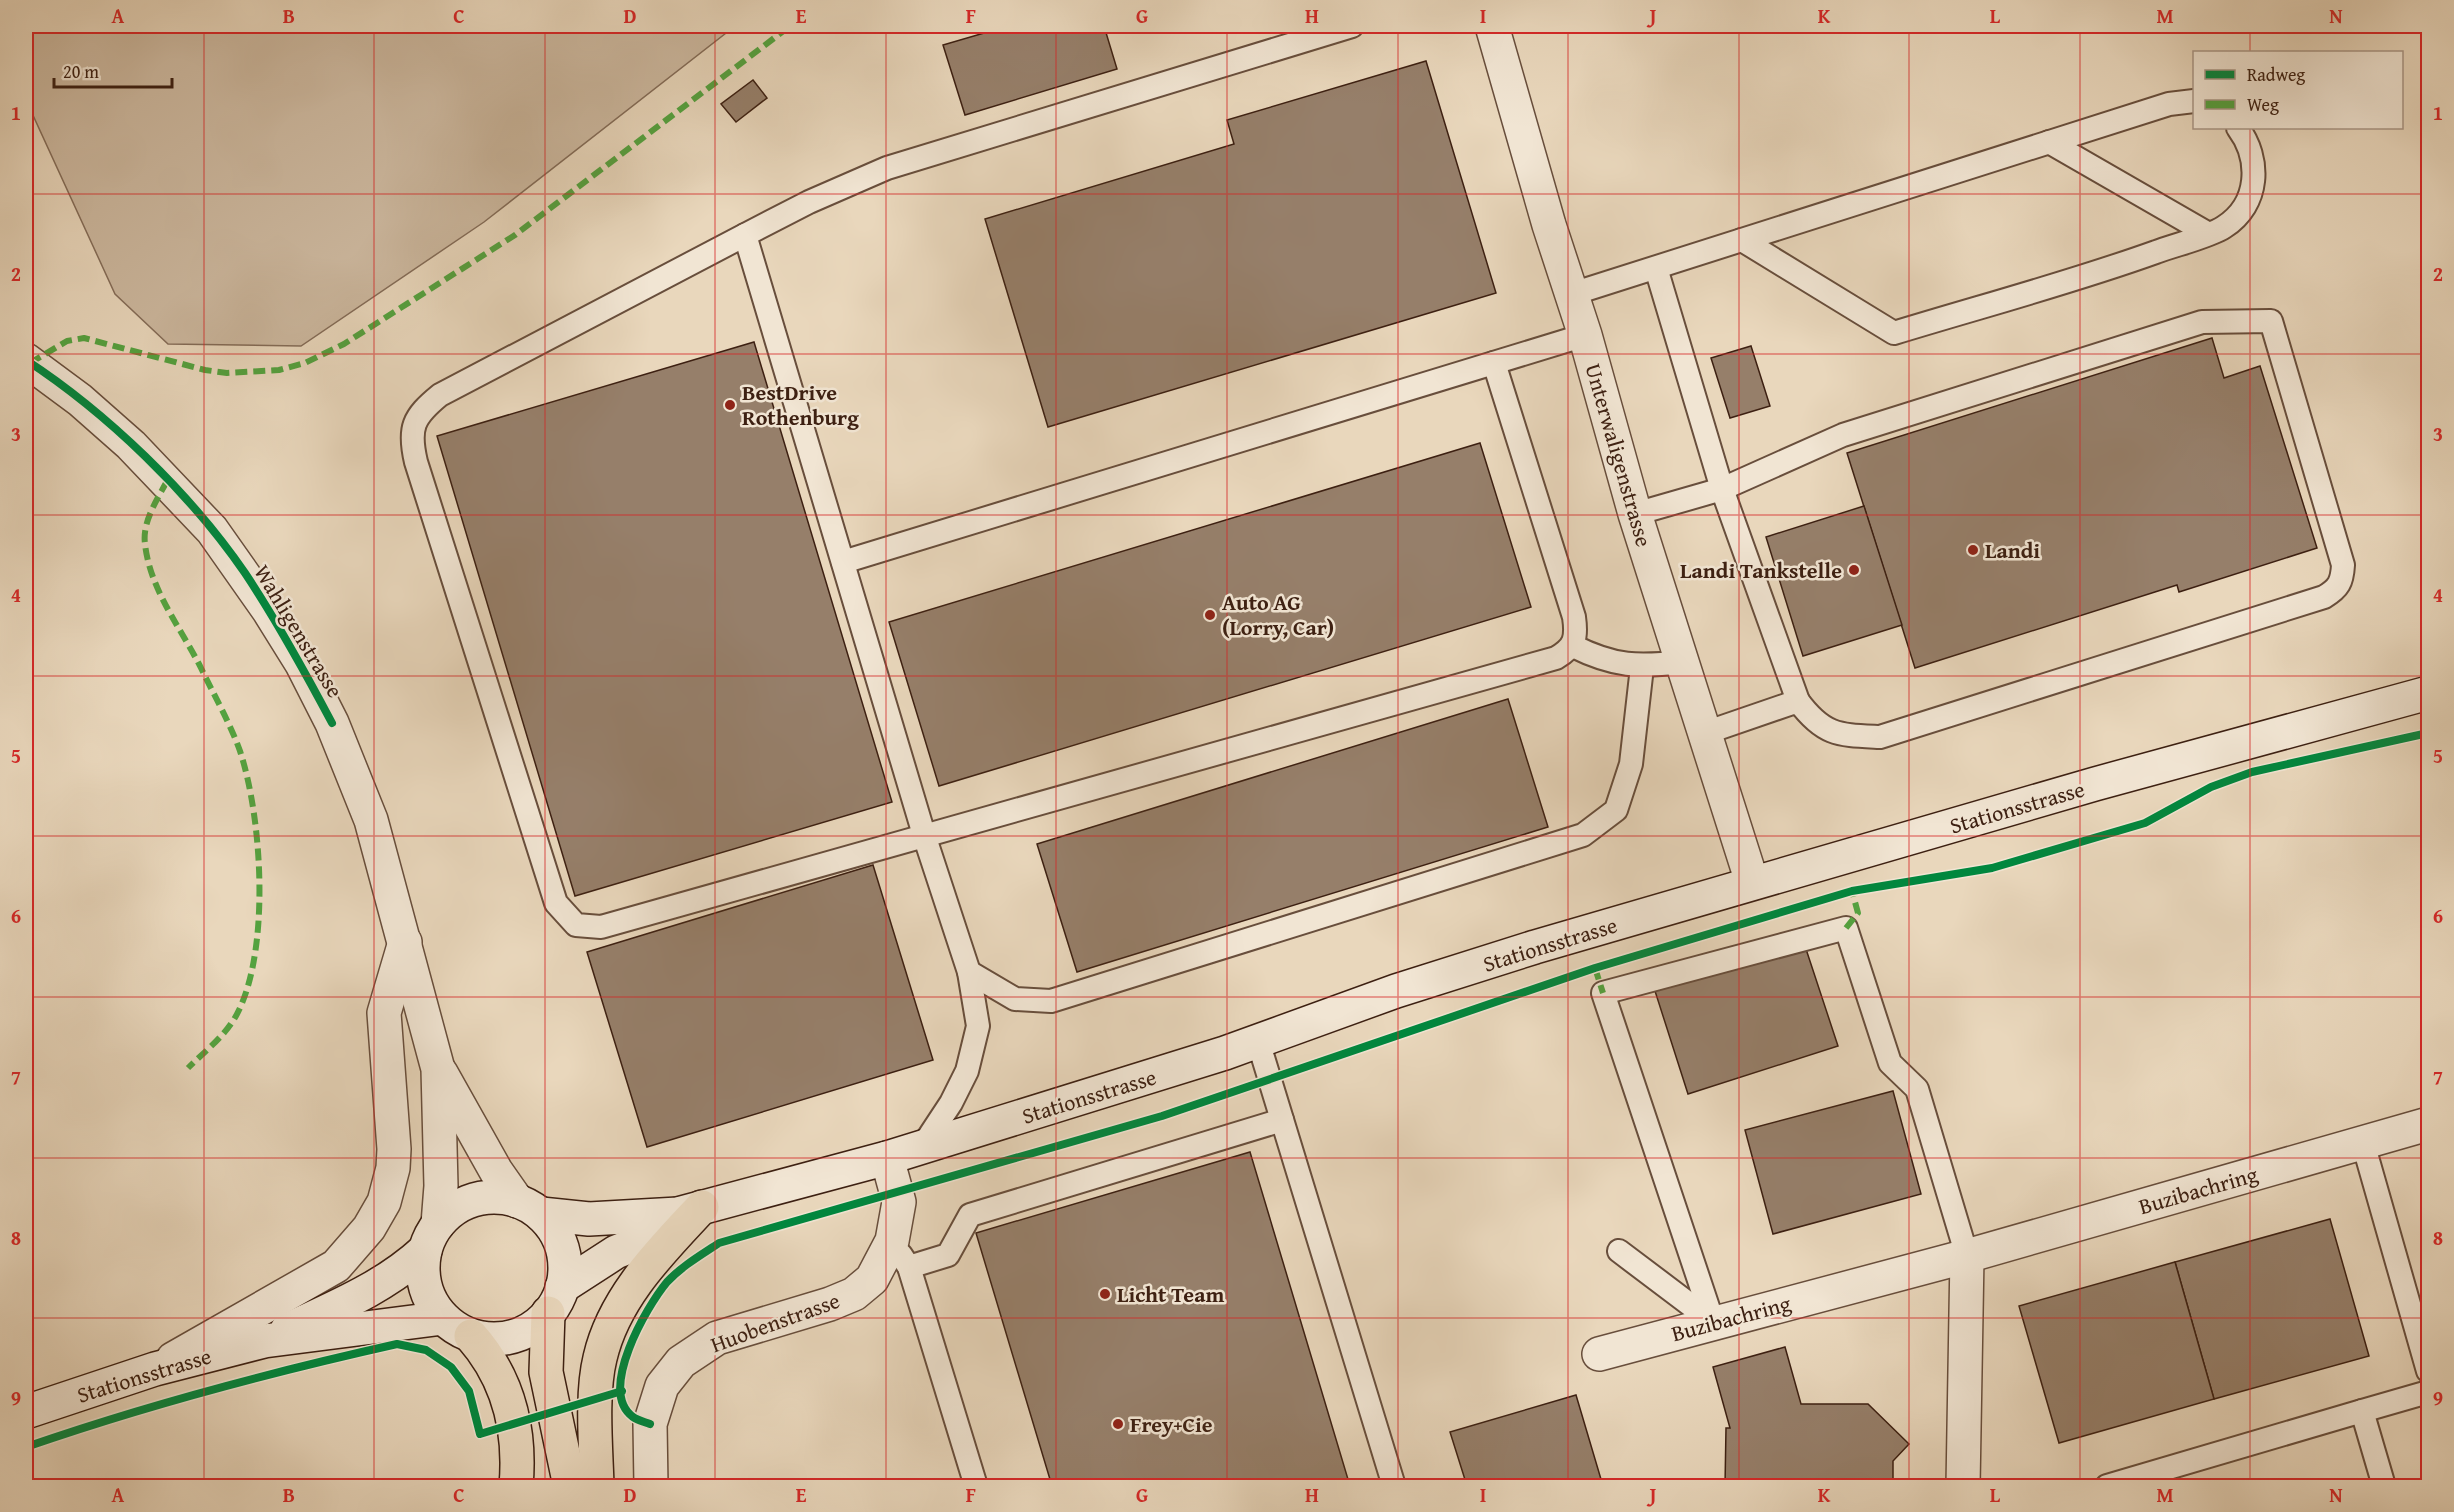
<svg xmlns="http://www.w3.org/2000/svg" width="2454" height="1512" viewBox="0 0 2454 1512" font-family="'Gentium Book Plus',serif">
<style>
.green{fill:#ccb89f;stroke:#846c58;stroke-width:1.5}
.building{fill:#967f6a;stroke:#3d2012;stroke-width:1.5}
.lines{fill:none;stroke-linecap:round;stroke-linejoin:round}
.service-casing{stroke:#684e3c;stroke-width:26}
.minor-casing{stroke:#684e3c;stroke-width:36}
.secondary-casing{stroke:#3d2012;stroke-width:36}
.motorway-casing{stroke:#3d2012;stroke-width:36}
.service{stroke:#f1e5d3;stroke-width:22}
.minor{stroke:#f1e5d3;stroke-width:33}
.secondary{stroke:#f1e5d3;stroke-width:33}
.motorway{stroke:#e9d7bc;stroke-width:33}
.quiet{stroke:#54a23f;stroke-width:6;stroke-dasharray:12 6;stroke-linecap:butt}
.cycleway-casing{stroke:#f1e5d3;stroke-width:11}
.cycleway{stroke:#00873e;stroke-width:8}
.grid{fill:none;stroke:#d62828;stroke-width:1.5;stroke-opacity:0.55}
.poi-dot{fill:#8f2418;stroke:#f1e5d3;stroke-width:2}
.labels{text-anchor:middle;stroke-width:5;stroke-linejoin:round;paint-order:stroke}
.poi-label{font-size:22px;font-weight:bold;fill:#3d2012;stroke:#f1e5d3;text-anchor:start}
.street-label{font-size:22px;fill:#3d2012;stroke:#f1e5d3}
.neatline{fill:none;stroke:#d62828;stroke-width:2}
.grid-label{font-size:20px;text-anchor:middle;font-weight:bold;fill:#d62828}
</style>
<rect width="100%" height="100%" fill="#e9d7bc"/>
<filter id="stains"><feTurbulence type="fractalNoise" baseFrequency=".00333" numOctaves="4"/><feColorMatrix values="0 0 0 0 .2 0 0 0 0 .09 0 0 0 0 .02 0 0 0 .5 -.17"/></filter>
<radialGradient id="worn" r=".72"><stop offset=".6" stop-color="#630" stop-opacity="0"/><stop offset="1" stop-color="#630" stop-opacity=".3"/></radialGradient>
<path class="green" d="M26,26H735L484,222L301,346L168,344L115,294L26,100Z"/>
<g class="building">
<path d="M1008,26H1104L1117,69L965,115L943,45Z"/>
<path d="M1426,61L1496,293L1048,427L985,219L1234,144L1227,120Z"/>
<path d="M753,80L767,98L736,122L721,104Z"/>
<path d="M2212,338L2224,378L2260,366L2317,548L2179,592L2177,585L1915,668L1847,453Z"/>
<path d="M754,342L892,802L575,896L437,436Z"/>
<path d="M1751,346L1770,406L1730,418L1711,358Z"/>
<path d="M1480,443L1531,607L939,786L889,622Z"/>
<path d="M1864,506L1902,625L1803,656L1766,537Z"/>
<path d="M1508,699L1548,827L1077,972L1037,844Z"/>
<path d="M873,865L933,1060L647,1147L587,952Z"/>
<path d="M1804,943L1838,1046L1688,1094L1655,991Z"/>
<path d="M1893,1091L1921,1194L1773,1234L1745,1130Z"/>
<path d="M1250,1152L1350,1486H1052L976,1233Z"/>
<path d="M2330,1219L2369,1356L2214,1399L2175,1262Z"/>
<path d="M2175,1262L2214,1399L2059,1443L2019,1306Z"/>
<path d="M1785,1347L1801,1404H1868L1909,1444L1893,1461V1486H1725L1726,1428H1730L1713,1367Z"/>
<path d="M1576,1395L1603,1486H1467L1450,1432Z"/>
<path d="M2317,1479L2319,1486H2292Z"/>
</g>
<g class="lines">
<defs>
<g id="service">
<path d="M2049,142L2207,233"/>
<path d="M745,235L440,395C413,417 408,428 416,462L556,903L576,925L601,927L1556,658C1575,647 1577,638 1574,617L1494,363"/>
<path d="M1742,240L1894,333C1982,306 2070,283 2156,252C2174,245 2209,237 2224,227C2260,204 2261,159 2238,128"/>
<path d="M1656,268L1722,489L1843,435L2202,322L2271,321L2343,565C2342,582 2339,588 2324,597L1880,737C1839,735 1824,736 1798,701L1705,733"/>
<path d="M1572,294L2169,104L2194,101"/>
<path d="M1635,514L1722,489L1798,701"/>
<path d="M843,562L1585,335"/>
<path d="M1573,646C1615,667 1638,667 1683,662"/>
<path d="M969,972L1015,999L1051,1001L1583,835L1616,810L1631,764L1642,667"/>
<path d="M1258,1041L1394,1486"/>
<path d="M2363,1143L2428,1371"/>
<path d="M922,1147L951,1103L967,1071L978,1026L969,972L925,838L745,235L809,202L887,168L1352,26"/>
<path d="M1619,1251L1713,1322"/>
<path d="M901,1255L909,1267L976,1486"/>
<path d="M909,1267L948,1255L970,1215L1282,1120"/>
<path d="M1713,1322L1603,993L1846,928L1890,1063L1917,1089L1967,1256"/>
<path d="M2362,1411L2428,1392"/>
<path d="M2107,1486L2362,1411L2384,1486"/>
</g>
<g id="minor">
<path d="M1492,26L1549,225L1585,335L1635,514L1752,882"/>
<path d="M26,360L80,400L131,445L212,530L269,611L302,664L332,723L371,820L438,1069L441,1186L438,1224"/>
<path d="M441,1073L496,1171L517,1201"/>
<path d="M1599,1354L1967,1256L2428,1124"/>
<path d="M173,1359L336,1266L369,1228L384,1202L393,1168L394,1149L384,1013L405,942"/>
<path d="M651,1486L650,1424L662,1386L681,1362L717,1338L830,1304L854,1294L872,1279L892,1241L899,1202L887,1158"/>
<path d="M1963,1486L1967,1256"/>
</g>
<g id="secondary">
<circle cx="494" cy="1268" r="71"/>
<path d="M541,1214L589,1219L678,1214L887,1158L1225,1053L1396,991L1535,947L2095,784L2428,693"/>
<path d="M562,1287L616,1252L641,1242L678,1214"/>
<path d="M287,1330C336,1307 385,1287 425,1250"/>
<path d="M26,1412L155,1369L264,1341L443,1318"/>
</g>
<g id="motorway">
<path d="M548,1313L546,1372L570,1486"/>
<path d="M471,1336C509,1379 521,1430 516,1486"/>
<path d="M597,1486C596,1449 591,1394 600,1358C614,1297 661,1251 702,1207"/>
</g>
</defs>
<use href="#service" class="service-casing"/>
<use href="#minor" class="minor-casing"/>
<use href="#secondary" class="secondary-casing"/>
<use href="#motorway" class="motorway-casing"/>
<use href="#service" class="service"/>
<use href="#minor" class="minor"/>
<use href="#secondary" class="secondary"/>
<use href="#motorway" class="motorway"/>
<g class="quiet">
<path d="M30,363L67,341L84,338L205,370L227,373L279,370L305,363L344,344L515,235L790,26"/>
<path d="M167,481C157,500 142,522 145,544C150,590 181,628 201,668C214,695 230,723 240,751C262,818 270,945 239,1010C228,1034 206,1050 188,1068"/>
<path d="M1846,928L1858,913L1852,891"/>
<path d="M1595,968L1603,993"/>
</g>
<defs>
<g id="cycleway">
<path d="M26,360C107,413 190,493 245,573C277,621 305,672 332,723"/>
<path d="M650,1424C645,1422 637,1420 633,1417C597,1391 647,1306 667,1282C682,1266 701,1255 719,1243L1162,1116L1595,968L1852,891L1992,868L2145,823L2211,787L2252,772L2428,733"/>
<path d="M26,1447C147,1405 272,1372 397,1344L426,1350L451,1367L469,1391L480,1434L622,1391"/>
</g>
</defs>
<use href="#cycleway" class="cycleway-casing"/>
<use href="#cycleway" class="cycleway"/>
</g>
<path class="grid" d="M204,26V1486M374,26V1486M545,26V1486M715,26V1486M886,26V1486M1056,26V1486M1227,26V1486M1398,26V1486M1568,26V1486M1739,26V1486M1909,26V1486M2080,26V1486M2250,26V52M2250,128V1486M26,194H2428M26,354H2428M26,515H2428M26,676H2428M26,836H2428M26,997H2428M26,1158H2428M26,1318H2428"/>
<g class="poi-dot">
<circle cx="730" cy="405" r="6"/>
<circle cx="1973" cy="550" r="6"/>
<circle cx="1854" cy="570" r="6"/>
<circle cx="1210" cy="615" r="6"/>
<circle cx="1105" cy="1294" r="6"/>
<circle cx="1118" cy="1424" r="6"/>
</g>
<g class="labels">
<g class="poi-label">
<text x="742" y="400">BestDrive<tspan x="742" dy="25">Rothenburg</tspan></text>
<text x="1985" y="558">Landi</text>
<text x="1842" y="578" text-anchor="end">Landi Tankstelle</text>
<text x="1222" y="610">Auto AG<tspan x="1222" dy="25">(Lorry, Car)</tspan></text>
<text x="1117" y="1302">Licht Team</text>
<text x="1130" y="1432">Frey+Cie</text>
</g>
<g class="street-label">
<text transform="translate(1619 455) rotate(74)" y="8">Unterwaligenstrasse</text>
<text transform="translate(299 631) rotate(59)" y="8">Wahligenstrasse</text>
<text transform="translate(2017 807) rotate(-16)" y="8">Stationsstrasse</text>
<text transform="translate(1550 944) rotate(-17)" y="8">Stationsstrasse</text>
<text transform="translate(1089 1096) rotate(-17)" y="8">Stationsstrasse</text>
<text transform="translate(2198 1190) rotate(-16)" y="8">Buzibachring</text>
<text transform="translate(1731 1318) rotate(-15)" y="8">Buzibachring</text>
<text transform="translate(775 1322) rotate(-20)" y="8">Huobenstrasse</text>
<text transform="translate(144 1375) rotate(-17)" y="8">Stationsstrasse</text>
</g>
</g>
<rect width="2454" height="1512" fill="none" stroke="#e9d7bc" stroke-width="66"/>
<rect x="2193" y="51" width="210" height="78" fill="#f1e5d3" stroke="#a99686" stroke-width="1.5"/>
<rect x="2205" y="70" width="30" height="9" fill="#00873e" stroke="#a99686" stroke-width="1.5"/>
<text x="2247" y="81" font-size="18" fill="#3d2012">Radweg</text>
<rect x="2205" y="100" width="30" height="9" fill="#54a23f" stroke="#a99686" stroke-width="1.5"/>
<text x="2247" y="111" font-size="18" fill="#3d2012">Weg</text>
<path d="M54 78v9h118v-9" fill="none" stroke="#3d2012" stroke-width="3"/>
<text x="63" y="78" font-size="18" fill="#3d2012" stroke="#f1e5d3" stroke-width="4.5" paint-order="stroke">20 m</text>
<rect x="33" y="33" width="2388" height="1446" class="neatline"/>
<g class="grid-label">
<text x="118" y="23">A</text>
<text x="289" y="23">B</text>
<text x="459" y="23">C</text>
<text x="630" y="23">D</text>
<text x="801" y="23">E</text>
<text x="971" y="23">F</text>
<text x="1142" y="23">G</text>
<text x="1312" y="23">H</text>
<text x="1483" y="23">I</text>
<text x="1653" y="23">J</text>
<text x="1824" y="23">K</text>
<text x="1995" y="23">L</text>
<text x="2165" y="23">M</text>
<text x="2336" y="23">N</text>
<text x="16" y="120">1</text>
<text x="2438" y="120">1</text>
<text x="16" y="281">2</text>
<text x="2438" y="281">2</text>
<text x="16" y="441">3</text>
<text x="2438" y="441">3</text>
<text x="16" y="602">4</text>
<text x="2438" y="602">4</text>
<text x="16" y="763">5</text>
<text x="2438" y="763">5</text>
<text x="16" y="923">6</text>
<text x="2438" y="923">6</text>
<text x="16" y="1084">7</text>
<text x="2438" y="1084">7</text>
<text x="16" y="1245">8</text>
<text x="2438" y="1245">8</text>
<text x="16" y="1405">9</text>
<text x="2438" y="1405">9</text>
<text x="118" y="1502">A</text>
<text x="289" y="1502">B</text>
<text x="459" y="1502">C</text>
<text x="630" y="1502">D</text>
<text x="801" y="1502">E</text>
<text x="971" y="1502">F</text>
<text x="1142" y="1502">G</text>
<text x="1312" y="1502">H</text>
<text x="1483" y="1502">I</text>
<text x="1653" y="1502">J</text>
<text x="1824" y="1502">K</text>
<text x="1995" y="1502">L</text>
<text x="2165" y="1502">M</text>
<text x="2336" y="1502">N</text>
</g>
<rect width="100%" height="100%" filter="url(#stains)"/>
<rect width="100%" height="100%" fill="url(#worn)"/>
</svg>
